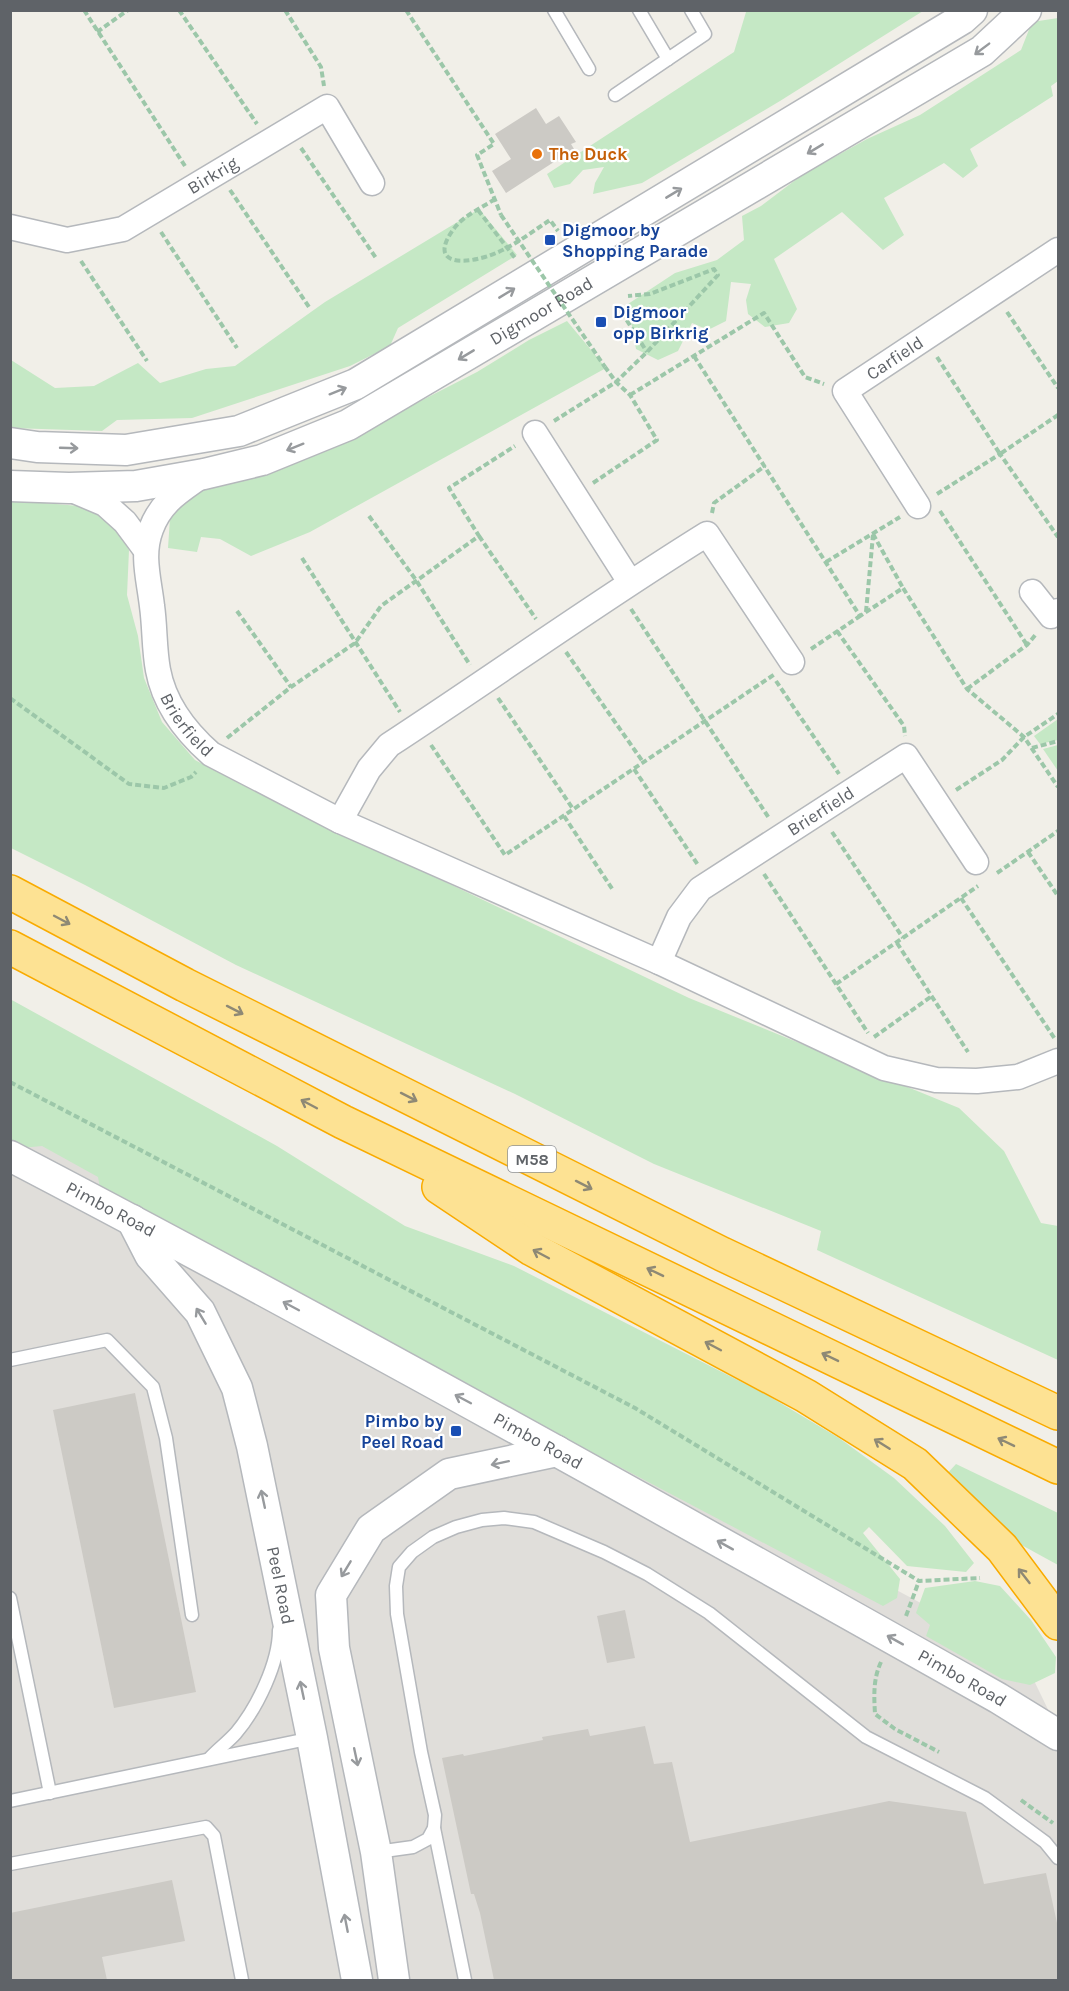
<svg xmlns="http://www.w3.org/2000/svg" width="1069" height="1991" viewBox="0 0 1069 1991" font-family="Karla,sans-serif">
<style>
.industrial{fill:#e0deda}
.green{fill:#c5e8c5}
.building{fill:#cccac5}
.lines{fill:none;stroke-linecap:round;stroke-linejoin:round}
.service-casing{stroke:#b5b8bc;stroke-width:15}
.minor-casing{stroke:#b5b8bc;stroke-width:27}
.tertiary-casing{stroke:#b5b8bc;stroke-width:33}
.motorway-casing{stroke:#f9ab00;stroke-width:36}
.path{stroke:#9cc7a9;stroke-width:4;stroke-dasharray:6 3;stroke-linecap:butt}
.service{stroke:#fff;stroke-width:12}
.minor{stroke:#fff;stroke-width:24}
.tertiary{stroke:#fff;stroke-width:30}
.motorway{stroke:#fde293;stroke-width:33}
.path-bridge{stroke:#9cc7a9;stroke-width:4;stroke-dasharray:6 3;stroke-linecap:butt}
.oneway{stroke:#979a9d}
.oneway2{stroke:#8e8975}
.food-dot{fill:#e8710a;stroke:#fff;stroke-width:2}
.transit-dot{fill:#1a4fb4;stroke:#fff;stroke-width:2}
.labels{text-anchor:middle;stroke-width:4.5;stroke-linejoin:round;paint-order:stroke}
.shield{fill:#fff;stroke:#8f9295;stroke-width:1.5}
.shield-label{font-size:16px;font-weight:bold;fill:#5f6368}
.food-label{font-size:18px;font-weight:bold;fill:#c56008;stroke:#fff;text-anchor:start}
.street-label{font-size:18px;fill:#5f6368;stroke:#fff}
.transit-label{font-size:18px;font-weight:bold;fill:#164399;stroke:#fff;text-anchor:start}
</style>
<rect width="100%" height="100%" fill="#f1efe8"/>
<path class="industrial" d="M10,1114L1023,1658L1058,1730V1980H11Z"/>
<g class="green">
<path d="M749,10L923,11L780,101L642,183L593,194L595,183L604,167L583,170L570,184L554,188L547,174L734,52L746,12Z"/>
<path d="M1058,18V81L1051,86L1053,96L970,149L978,166L963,178L944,163L884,198L904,235L883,250L842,212L774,259L797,309L789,323L765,327L748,314L746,300L751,284L731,282L726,321L708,330L692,323L678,351L658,360L636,349L628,304L675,273L717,260L744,240L742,216L761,206L802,175L867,139L920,115L1021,50L1032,22Z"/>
<path d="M479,209L517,255L398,328L390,346L350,366L192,418L117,420L102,431L11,428V360L55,388L94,386L138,363L160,383L206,369L235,366L325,302Z"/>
<path d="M567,321L606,368L310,532L251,556L220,539L201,537L197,552L168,548L170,518L191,491L358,433L477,372L529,340Z"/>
<path d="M10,500L79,506L102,515L116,529L129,550L127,595L138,636L144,678L162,722L195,760L254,791L689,998L959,1108L1004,1151L1041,1223L1058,1226V1360L817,1250L821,1231L654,1164L515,1094L236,965L85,885L11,848Z"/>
<path d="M1058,719V740L1040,744L1034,736Z"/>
<path d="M1058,745V771L1043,749Z"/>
<path d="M10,999L277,1146L405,1226L514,1266L767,1395L839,1438L894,1478L945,1526L974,1563L966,1572L907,1566L869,1527L863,1533L900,1579L897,1598L883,1606L349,1324L100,1189L98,1177L42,1146L21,1148L11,1142Z"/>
<path d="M956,1464L1058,1513V1565L1014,1541L945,1476Z"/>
<path d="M975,1581L1000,1586L1031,1620L1056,1657L1055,1673L1030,1685L1002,1679L926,1636L930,1625L916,1613L925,1588Z"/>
</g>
<g class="building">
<path d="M536,108L546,124L559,116L576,142L571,144L574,149L506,193L492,171L511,159L495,134Z"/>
<path d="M135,1393L196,1692L114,1708L53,1410Z"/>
<path d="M625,1610L635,1658L607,1663L597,1616Z"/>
<path d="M645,1726L654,1764L672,1762L690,1842L889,1801L966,1812L984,1884L1046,1873L1059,1932V1980H494L480,1913L474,1894H471L442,1758L463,1754L464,1756L543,1740L542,1737L588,1729L590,1736Z"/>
<path d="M172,1880L185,1941L102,1957L107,1980H10V1913Z"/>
</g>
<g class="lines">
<defs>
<g id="service">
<path d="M554,10L589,69"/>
<path d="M639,10L668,59L705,34L691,10"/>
<path d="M615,95L668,59"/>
<path d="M10,1360L107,1340L153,1387L166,1438L192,1615"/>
<path d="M10,1598L50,1793"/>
<path d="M209,1759C217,1750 228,1742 236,1733C257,1708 279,1663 279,1630"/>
<path d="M10,1801L312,1738"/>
<path d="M434,1828L465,1980"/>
<path d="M377,1852L413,1847L428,1839L434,1828L435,1815L421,1752L397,1614L396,1586L399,1567L412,1552L433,1537L456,1527L482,1520L504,1518L534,1522L604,1552L647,1574L709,1613L866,1737L985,1798L1045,1842L1058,1858"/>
<path d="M10,1864L206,1827L214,1836L242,1980"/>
</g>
<g id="minor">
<path id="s1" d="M10,227L67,240L123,229L327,107L372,183"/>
<path d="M535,433L630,582"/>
<path id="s2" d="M200,477C179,492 161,502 151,529C141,555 149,579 152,606C155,627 154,649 158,670C164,703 186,732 211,754L340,821L659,962L884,1068L936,1080L977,1081L1018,1077L1058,1061"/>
<path d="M72,490L105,504L125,522L145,549"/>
<path id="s3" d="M918,506L845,391L1058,250"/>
<path d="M1032,592L1051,616L1058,611"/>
<path d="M340,821L369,769L389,745C496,675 599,601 707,534L792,662"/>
<path id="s4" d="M659,962L679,917L700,889L906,756L976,862"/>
</g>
<g id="tertiary">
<path d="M10,443L37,447L126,450L239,431L356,384L962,19L972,10"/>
<path id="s5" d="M10,486L69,488L136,486L204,474L262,460L348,425L982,51L1026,10"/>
<path id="s6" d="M10,1156C343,1330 671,1514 998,1698L1058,1735"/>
<path id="s7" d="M132,1220L150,1255L200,1312L237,1388L252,1446L312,1738L357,1980"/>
<path d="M394,1980L376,1852L334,1648L331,1595L371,1529L449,1474L557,1451"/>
</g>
<g id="motorway">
<path d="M10,892L185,985L722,1254L1058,1413"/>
<path d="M10,947L343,1122L1058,1467"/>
<path d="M439,1187L532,1249L806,1396L915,1464L1002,1548L1058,1623"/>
</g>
</defs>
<use href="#service" class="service-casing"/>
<use href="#minor" class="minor-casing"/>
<use href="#tertiary" class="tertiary-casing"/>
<use href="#motorway" class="motorway-casing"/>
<g class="path">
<path d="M84,10L185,166"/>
<path d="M179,10L257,124"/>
<path d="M285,10L321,67L324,86"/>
<path d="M406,10L494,144L477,155L501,215"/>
<path d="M97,32L128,10"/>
<path d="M301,148L376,258"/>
<path d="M230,190L309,307"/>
<path d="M495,199C483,207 465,215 456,226C429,260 454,266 485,257C509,250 530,233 550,220L558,231"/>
<path d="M478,210L515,258"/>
<path d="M161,232L237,348"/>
<path d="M81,261L147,361"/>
<path d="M617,305L647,352"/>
<path d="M1007,312L1058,388"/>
<path d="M694,356L860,616L903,588L967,689L1024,737L1058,787"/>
<path d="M937,357L1000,454L1058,415"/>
<path d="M630,395L764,313L805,377L824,384"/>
<path d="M554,421L616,382L647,352L718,275L714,269L650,294L628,296"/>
<path d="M593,483L657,440L630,395L616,382L605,367"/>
<path d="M937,494L1000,454L1058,537"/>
<path d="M940,511L1027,645"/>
<path d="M712,513L714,503L765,466"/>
<path d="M369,516L416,580L470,665"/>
<path d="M873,534L903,588"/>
<path d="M479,536L536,619"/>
<path d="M302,558L400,712"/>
<path d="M826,562L900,517"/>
<path d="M631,609L769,818"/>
<path d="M237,611L291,687"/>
<path d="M866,612L873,535"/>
<path d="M837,631L904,726L905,736"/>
<path d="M811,649L860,616"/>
<path d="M566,652L643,762"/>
<path d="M776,681L839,774"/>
<path d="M967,689L1027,645L1037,633"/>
<path d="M10,698L129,784L164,788L191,777L196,772"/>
<path d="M498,698L573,809"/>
<path d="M227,738L291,687L355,643L381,606L479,536L449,488L515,446"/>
<path d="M431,745L505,855L775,674"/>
<path d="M1032,748L1058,741"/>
<path d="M634,769L698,865"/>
<path d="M956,790L1002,760L1024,737L1058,714"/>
<path d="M564,816L613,890"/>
<path d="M832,832L903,938"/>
<path d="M1028,852L1058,896"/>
<path d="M997,873L1058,831"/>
<path d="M764,874L868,1033"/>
<path d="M961,898L1055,1039"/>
<path d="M897,943L968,1052"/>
<path d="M836,984L978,886"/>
<path d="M874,1037L932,996"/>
<path d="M10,1082L635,1408L919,1581L980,1578"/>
<path d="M906,1616L919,1581"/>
<path d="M881,1662C873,1679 874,1696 875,1714L895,1729L939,1752"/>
<path d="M1021,1800L1053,1823"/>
</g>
<use href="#service" class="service"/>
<use href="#minor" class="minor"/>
<use href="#tertiary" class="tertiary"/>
<use href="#motorway" class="motorway"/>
<path class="path-bridge" d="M501,215L605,367"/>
</g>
<defs><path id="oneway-shaft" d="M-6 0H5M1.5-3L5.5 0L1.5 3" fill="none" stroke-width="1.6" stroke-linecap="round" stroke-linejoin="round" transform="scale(1.5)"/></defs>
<g class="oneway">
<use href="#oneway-shaft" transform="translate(982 49) rotate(143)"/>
<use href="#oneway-shaft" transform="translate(815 149) rotate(149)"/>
<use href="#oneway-shaft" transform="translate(674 193) rotate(-31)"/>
<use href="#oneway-shaft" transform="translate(507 293) rotate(-31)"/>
<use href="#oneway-shaft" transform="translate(466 355) rotate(149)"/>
<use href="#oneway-shaft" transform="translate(338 391) rotate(-22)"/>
<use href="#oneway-shaft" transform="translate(295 447) rotate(158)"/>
<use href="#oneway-shaft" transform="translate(69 448) rotate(2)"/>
<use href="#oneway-shaft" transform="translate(291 1306) rotate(-152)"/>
<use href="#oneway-shaft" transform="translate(201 1316) rotate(-121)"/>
<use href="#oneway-shaft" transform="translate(463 1399) rotate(-152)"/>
<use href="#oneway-shaft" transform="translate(500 1463) rotate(168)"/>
<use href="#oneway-shaft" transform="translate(263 1499) rotate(-102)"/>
<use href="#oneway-shaft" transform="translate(725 1545) rotate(-151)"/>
<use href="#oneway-shaft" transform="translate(346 1569) rotate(121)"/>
<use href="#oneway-shaft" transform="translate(895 1640) rotate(-151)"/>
<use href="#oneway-shaft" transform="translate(302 1690) rotate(-102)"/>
<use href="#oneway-shaft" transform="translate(356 1757) rotate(78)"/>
<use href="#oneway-shaft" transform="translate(346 1923) rotate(-101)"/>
</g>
<g class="oneway2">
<use href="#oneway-shaft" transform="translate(62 920) rotate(28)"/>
<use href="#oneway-shaft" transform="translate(235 1010) rotate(27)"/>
<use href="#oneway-shaft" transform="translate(409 1097) rotate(27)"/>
<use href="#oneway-shaft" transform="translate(309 1104) rotate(-152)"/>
<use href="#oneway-shaft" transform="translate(584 1185) rotate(27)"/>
<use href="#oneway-shaft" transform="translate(541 1254) rotate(-152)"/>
<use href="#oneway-shaft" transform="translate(655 1272) rotate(-154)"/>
<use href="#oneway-shaft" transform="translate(713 1346) rotate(-152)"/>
<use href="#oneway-shaft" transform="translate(830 1357) rotate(-154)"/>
<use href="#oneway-shaft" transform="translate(1006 1442) rotate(-154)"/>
<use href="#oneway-shaft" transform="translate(882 1444) rotate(-148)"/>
<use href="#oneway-shaft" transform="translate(1024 1576) rotate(-128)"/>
</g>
<circle class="food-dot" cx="537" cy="154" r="6"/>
<g class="transit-dot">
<rect x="544" y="234" width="12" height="12" rx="3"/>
<rect x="595" y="316" width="12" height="12" rx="3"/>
<rect x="450" y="1425" width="12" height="12" rx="3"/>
</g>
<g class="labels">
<rect class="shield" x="508" y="1146" width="48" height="26" rx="4.5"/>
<g class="shield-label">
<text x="532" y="1165">M58</text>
</g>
<g class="food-label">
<text x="549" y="160">The Duck</text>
</g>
<g class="street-label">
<text dy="6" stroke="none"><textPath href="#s1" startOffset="220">Birkrig</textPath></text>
<text dy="6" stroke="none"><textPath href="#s5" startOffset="572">Digmoor Road</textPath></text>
<text dy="6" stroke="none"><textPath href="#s3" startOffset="196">Carfield</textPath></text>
<text dy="6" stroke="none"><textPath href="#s2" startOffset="278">Brierfield</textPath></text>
<text dy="6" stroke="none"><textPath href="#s4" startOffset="228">Brierfield</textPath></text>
<text dy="6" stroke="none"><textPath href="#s6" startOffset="114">Pimbo Road</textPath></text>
<text dy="6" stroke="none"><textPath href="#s6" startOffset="600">Pimbo Road</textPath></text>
<text dy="6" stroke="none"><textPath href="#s7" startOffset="402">Peel Road</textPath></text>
<text dy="6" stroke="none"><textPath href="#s6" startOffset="1086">Pimbo Road</textPath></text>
</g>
<g class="transit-label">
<text x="562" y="236">Digmoor by<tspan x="562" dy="21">Shopping Parade</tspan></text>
<text x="613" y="318">Digmoor<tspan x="613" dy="21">opp Birkrig</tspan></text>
<text x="444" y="1427" text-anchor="end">Pimbo by<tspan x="444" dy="21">Peel Road</tspan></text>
</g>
</g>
<rect width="1069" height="1991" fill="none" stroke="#5f6368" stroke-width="24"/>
</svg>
